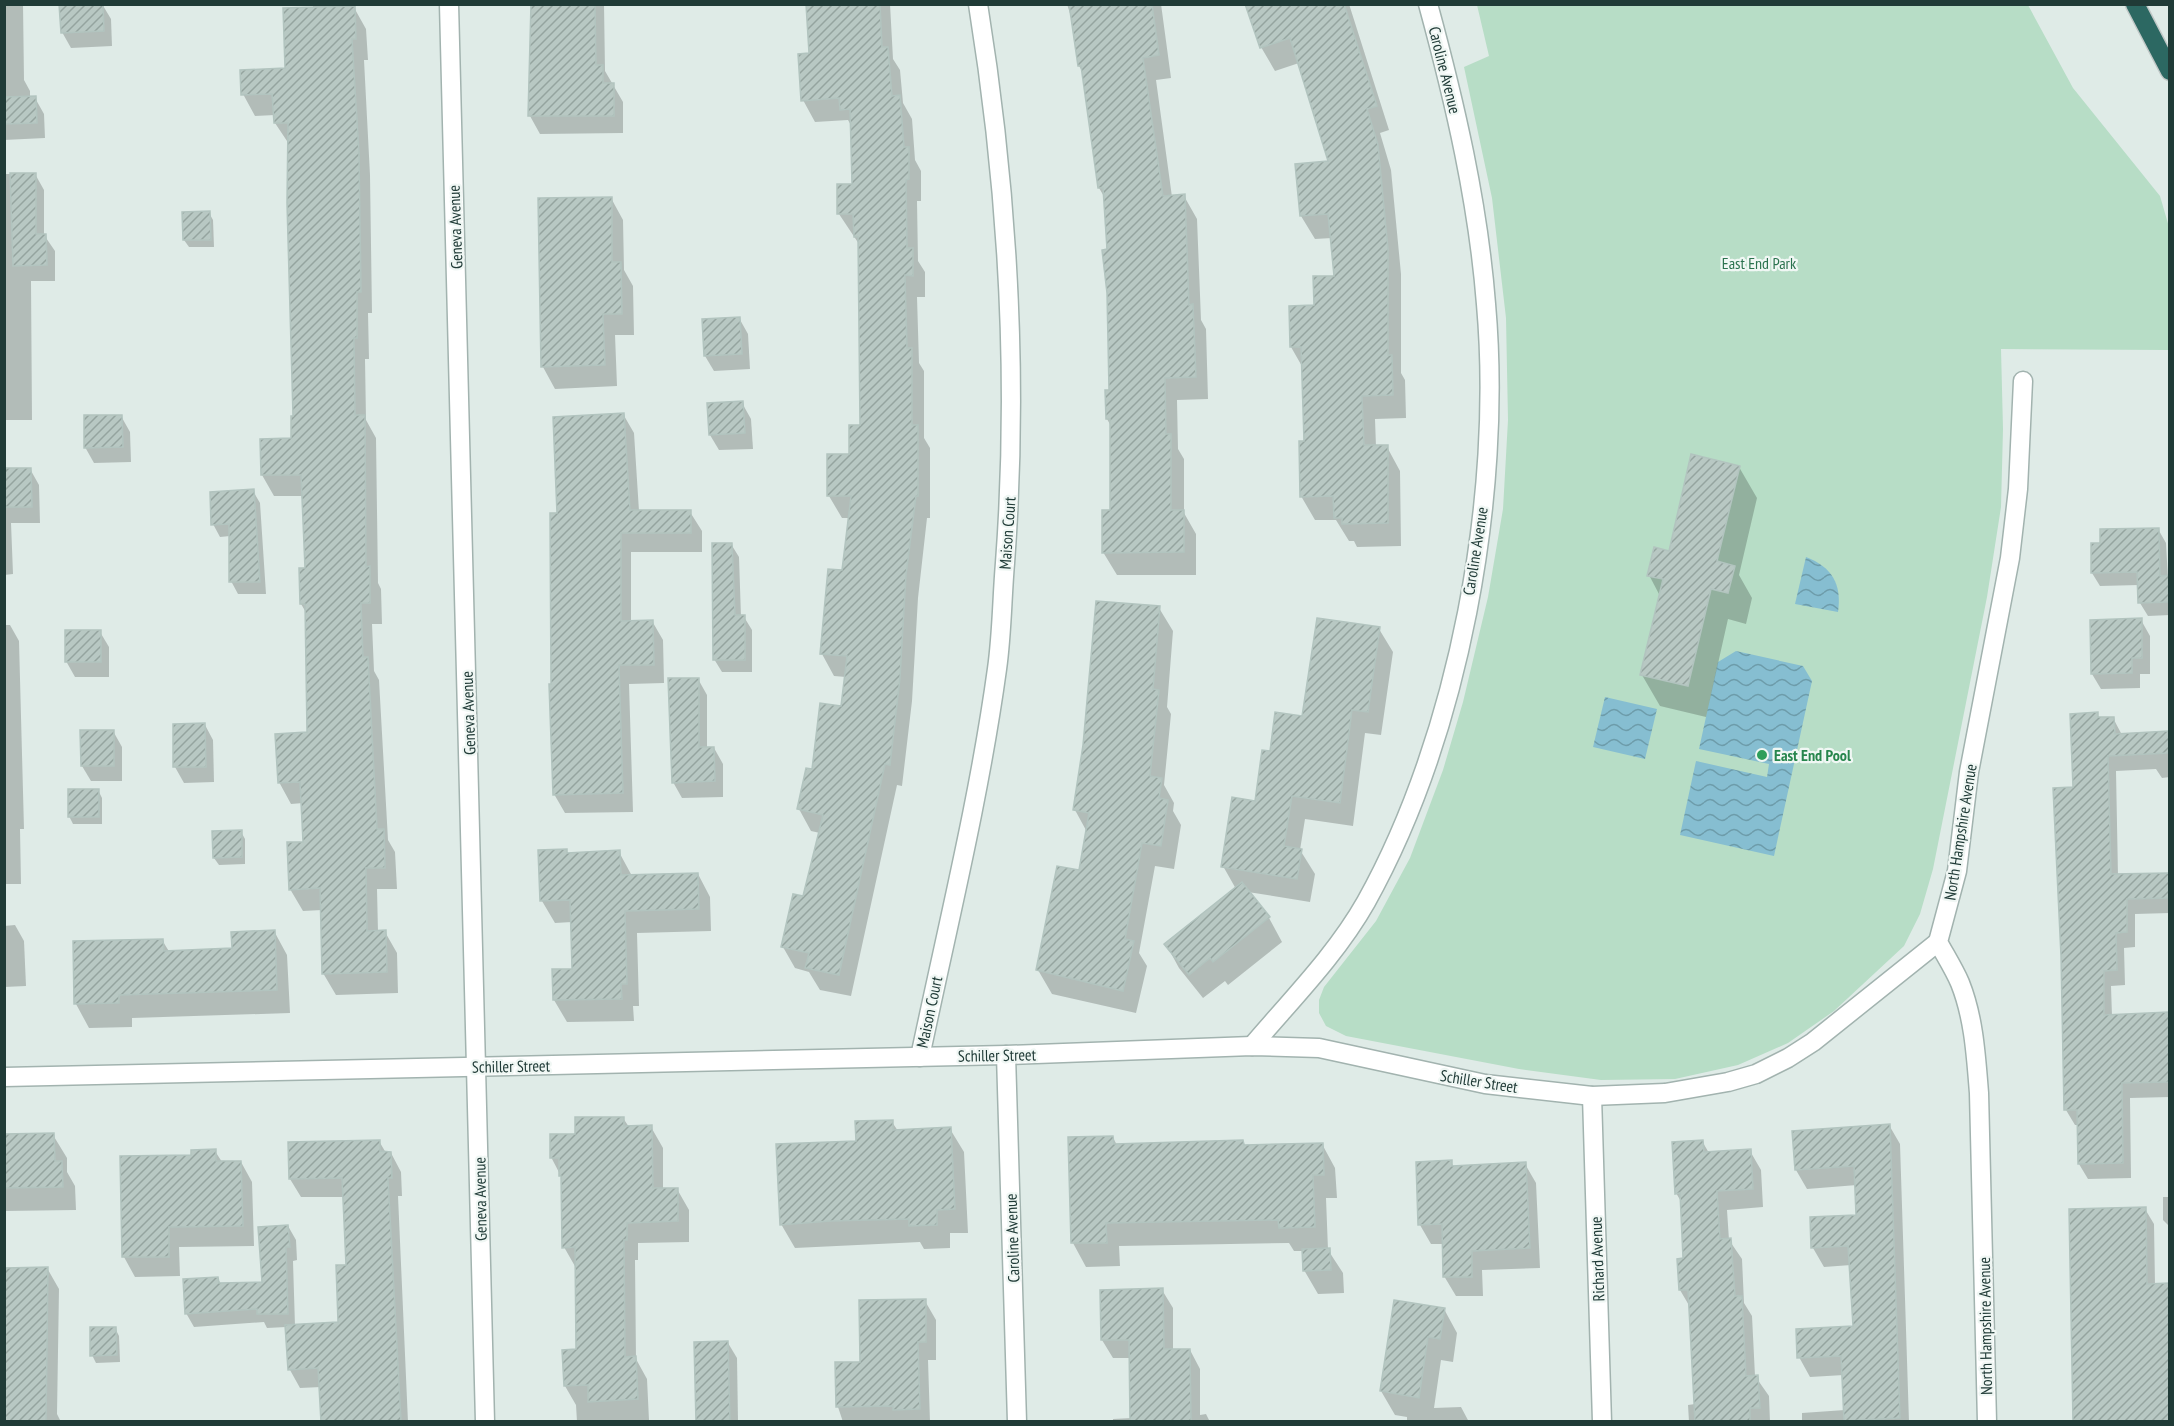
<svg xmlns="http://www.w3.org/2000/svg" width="2174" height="1426" viewBox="0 0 2174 1426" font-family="'PT Sans Narrow',sans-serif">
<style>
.green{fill:#b7ddc6}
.water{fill:url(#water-waves)}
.shadow{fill:#0003}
.building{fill:url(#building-hatch);stroke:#b2c4bf;stroke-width:1.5}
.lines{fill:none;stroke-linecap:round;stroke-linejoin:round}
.street-casing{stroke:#a2b3af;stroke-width:21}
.highway-casing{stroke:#c1c8c7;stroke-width:21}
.street{stroke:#fff;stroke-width:18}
.highway{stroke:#2c6862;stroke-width:18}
.leisure-dot{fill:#2e9e5b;stroke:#f0f7f4;stroke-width:2}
.labels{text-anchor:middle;stroke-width:4.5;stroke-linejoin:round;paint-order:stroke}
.street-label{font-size:16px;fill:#203b37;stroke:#f0f7f4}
.park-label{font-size:16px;fill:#2a724e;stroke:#f0f7f4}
.leisure-label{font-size:16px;font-weight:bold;fill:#27864d;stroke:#f0f7f4;text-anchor:start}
</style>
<defs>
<pattern id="water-waves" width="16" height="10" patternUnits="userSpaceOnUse" patternTransform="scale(1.5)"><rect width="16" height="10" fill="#86bed1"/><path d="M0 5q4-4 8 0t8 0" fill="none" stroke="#6d9caa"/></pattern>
<pattern id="building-hatch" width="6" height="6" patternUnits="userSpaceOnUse" patternTransform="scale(1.5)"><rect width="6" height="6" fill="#b8c8c3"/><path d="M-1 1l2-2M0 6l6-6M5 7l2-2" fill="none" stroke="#95a49f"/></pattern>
</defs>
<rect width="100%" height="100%" fill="#dfebe7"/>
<path class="green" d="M1477,5H2028L2073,88L2160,196L2169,227V350L2001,349L2003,429L2001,507L1987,597L1933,869L1920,914L1904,946L1834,1011L1788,1043L1738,1065L1675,1079L1601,1080L1519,1069L1346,1036L1326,1026L1319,1013V1000L1324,987L1376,921L1410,858L1443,770L1463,702L1488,597L1503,509L1508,420L1506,318L1492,198L1464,67L1489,56Z"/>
<g class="water">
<path d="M1806,557C1832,567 1842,584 1838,612L1795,604Z"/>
<path d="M1736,651L1803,666L1812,681L1774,856L1680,835L1696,761L1767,777L1769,764L1699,749L1718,662Z"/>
<path d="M1605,697L1657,709L1645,759L1593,747Z"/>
</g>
<g class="shadow">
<path d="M4,4H23L24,80L30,91V98H35L44,114L45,138L4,140Z"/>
<path d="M102,4L111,19L112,46L71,48L62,32Z"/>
<path d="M314,4H352L366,29L368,60H364L370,175L372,313H368L369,359H365L366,420L376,438L378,583L381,589L382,624H372L374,671L379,680L388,840L395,852L397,889H377L378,932H385L397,953L398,993L336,995L323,973L322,910L303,911L290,889L305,843L303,803L291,804L279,782L309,733L307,614L301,604L306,569L304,496H274L262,475L292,440L295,417L289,144L275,123V115L255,116L243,94L287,69Z"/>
<path d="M532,4H604L605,71L623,102V133L540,134L530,116Z"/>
<path d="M807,4H890L893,59L900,70L903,103L912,119L915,160L921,171V201H917L918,261L925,272V297H917L919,363L924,371V438L930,448V518H927L918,598L912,701L902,786L897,785L851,996L820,990L809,972L795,968L783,947L804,898L820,833L811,831L799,809L842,707L846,677L834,676L822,654L843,572L849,518H842L829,496L850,456L862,426L859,244L839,214L838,185H853L852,127L848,120L815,122L803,100L810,54Z"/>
<path d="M1067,4H1161L1171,78L1156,80L1172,197L1184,196L1197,219L1201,320L1206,329L1208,399L1177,400L1178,449L1184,459V513L1196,534V575H1117L1103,552L1111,512V426L1107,419V392H1111L1105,198L1099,188L1084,74L1079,66L1073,23Z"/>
<path d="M1247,4H1349L1389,130L1380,133L1391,170L1401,274V373L1405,380L1406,418L1375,419L1376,447H1387L1400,471L1401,546L1357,547L1354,541H1349L1336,520H1315L1301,496L1306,442L1303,368L1291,347L1335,277L1332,238L1315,239L1301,216L1330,162L1299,63L1275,71L1261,47Z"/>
<path d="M4,174H35L44,190V235L55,251V281H31L32,420H4Z"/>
<path d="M611,198L623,220L624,270L633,286L634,335H615L617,386L555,389L543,367L539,199Z"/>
<path d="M209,213L213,220L214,247H189L184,240Z"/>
<path d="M739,318L748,334L750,369L714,371L705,356Z"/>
<path d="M742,403L751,419L753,449L719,450L710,435Z"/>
<path d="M623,414L634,433L639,511L690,512L702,531V552H631V622L652,621L663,640L664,683L629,684L633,812L565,813L554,794L553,685L559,514Z"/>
<path d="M121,416L130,432L131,462L94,463L85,447Z"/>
<path d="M4,436L5,470L30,469L39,485L40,523H11L13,574L4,575Z"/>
<path d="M1739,467L1757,498L1739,575L1752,598L1746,624L1728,619L1706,717L1660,706L1642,675L1660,596L1649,575Z"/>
<path d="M253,491L260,503L266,594H238L231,581L230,536L220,537L213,524Z"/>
<path d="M2158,529L2166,543L2170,615L2148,616L2140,603L2139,585L2100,586L2092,573L2102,544Z"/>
<path d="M731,544L739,557L741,617H744L752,630V672H722L714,659Z"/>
<path d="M1159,608L1173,631L1167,707L1171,714L1164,785L1174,803L1173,811L1181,825L1174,869L1155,866L1139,953L1147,966L1136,1013L1052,994L1038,970L1080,872L1087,832L1075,810Z"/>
<path d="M2141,620L2150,636V674H2140V688L2101,689L2092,674Z"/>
<path d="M4,625H10L19,641L24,829H20L21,884H4Z"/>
<path d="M1379,629L1393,652L1381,735L1365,733L1353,826L1305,819L1300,850L1315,874L1310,902L1248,892L1269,918L1282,942L1228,985L1225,981L1203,998L1179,968L1166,944L1236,889L1223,866L1256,803L1271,753Z"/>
<path d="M100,632L109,647V677H75L66,661Z"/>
<path d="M698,679L707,695V748H714L723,764V797L682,798L673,782Z"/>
<path d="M2097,714L2100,719L2113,718L2122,735L2170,732V777L2162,778L2156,769L2116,771L2118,876L2170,875V913L2135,914V947L2124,948L2125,985L2111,986L2112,1016L2170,1013V1097L2130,1098L2131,1178L2088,1179L2079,1164L2078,1125H2075L2066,1110L2075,788Z"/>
<path d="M205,725L213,740L214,782L184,783L175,767Z"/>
<path d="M113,731L122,747V781H91L82,766Z"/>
<path d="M98,790L102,798V824H73L69,816Z"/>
<path d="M241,832L245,839V864L219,865L214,858V833Z"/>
<path d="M566,850L569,855L619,852L632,876L698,874L710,897L711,931L637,933L639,1006H633L634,1021L567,1022L554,1000L573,970L572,922L555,923L542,901Z"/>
<path d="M15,925L24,941L26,986L4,987V926Z"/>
<path d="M274,931L287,955L290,1013L132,1018V1027L89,1028L76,1004L74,942L162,940L170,953L233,950Z"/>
<path d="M623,1118L629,1127H651L663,1148V1190L677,1189L689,1210V1242L638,1243V1260H635L636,1359L647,1379L649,1420L577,1422L576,1405L565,1386L577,1350L576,1268L564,1247L563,1180L551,1157L577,1136Z"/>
<path d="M892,1122L898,1131L950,1129L964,1152L968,1233H950V1248L924,1249L920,1242L795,1248L781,1224L857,1142Z"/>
<path d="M1889,1125L1900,1144L1909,1422H1802V1413L1845,1410L1844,1375L1810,1377L1799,1357L1854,1327L1851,1265L1824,1267L1813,1248L1858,1217L1857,1185L1807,1189L1796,1170Z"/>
<path d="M4,1135H53L67,1158V1172L75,1186L76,1210L4,1211Z"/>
<path d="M1113,1138L1117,1145L1243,1141L1246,1147L1322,1144L1335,1168L1337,1198H1326L1328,1250L1343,1273L1344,1293L1318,1294L1304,1270L1303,1251H1294L1289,1243L1119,1246L1120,1266L1086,1267L1073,1243L1070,1139Z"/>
<path d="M379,1141L386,1153H391L401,1172L402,1196H398L408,1422H322L321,1387L300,1388L290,1370L286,1327L267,1328L264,1322L194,1327L186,1313L218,1279L221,1284H264L288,1226L296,1240L297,1260L293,1261L295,1326L339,1323L348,1266L344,1197H301L290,1179Z"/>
<path d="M1702,1141L1709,1153L1750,1151L1761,1170L1763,1207L1727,1210L1729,1240L1742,1259L1744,1303L1752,1316L1755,1376L1769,1396L1770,1422H1689L1688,1405L1695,1404L1690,1307L1680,1290L1685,1260L1682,1203L1676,1193Z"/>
<path d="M215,1151L222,1162H241L252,1182L254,1246L179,1247L180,1276L135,1277L124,1257L193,1157Z"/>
<path d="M1451,1162L1454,1167L1525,1164L1536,1183L1540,1268L1482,1270L1483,1296H1456L1444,1276V1244H1431L1420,1225Z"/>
<path d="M2163,1197H2170V1227L2163,1220Z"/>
<path d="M2145,1209L2154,1224L2155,1285H2170V1422H2076Z"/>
<path d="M47,1268L59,1289L57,1414L61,1422H4Z"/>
<path d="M1162,1290L1173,1308V1350H1190L1200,1369V1415L1206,1414L1210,1422H1113V1419L1132,1418L1131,1358H1113L1102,1340Z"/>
<path d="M925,1301L936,1320V1360H928L930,1422H843L838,1407L837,1364L861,1363Z"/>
<path d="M1444,1309L1457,1333L1453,1362L1441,1360L1434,1408L1461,1407L1469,1422H1407V1417L1395,1415L1381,1391Z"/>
<path d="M115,1328L119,1336L120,1362L96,1363L92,1355Z"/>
<path d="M728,1343L737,1358L738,1422H697Z"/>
</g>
<g class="building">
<path d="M59,4H103L104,31L61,33Z"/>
<path d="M531,4H595L596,65H603V83H614V116H528Z"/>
<path d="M806,4H880L882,47H888L892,96L900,95L904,147H909V179L906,180L907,248H913V276L905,275L907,348H912V425H918V496H916L906,575L900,678L890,765L885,764L839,975L805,968L809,953L781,947L793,894L803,896L823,815L797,809L806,768L812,769L820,703L841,706L847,656L820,654L828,569L842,570L851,496H827V454H849V425H860L858,237H854L853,214H837V184H852L850,109L840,110L839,98L801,101L798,54L809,53Z"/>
<path d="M1069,4H1152L1159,55L1143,58L1163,196L1185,194L1189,305L1193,304L1196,377L1165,378L1166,434H1171V510H1184V552L1102,553V510H1110V419H1106L1105,390H1109L1107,293L1102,250L1107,249L1103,188H1098L1081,66H1078Z"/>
<path d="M1245,4H1344L1377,106L1367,109L1378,145L1388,249V355H1392L1393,395L1362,396L1364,445H1388V523L1342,524V518H1334L1333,496L1300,497L1299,441H1304L1301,347H1290L1289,306L1314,305L1313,276H1334L1328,214L1300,216L1295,164L1328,161L1290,38L1260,48Z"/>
<path d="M355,6L356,39H352L359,153L361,292H357V338H354L355,415H365L366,567L370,566V603H361L363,657H368L377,829H384L385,868H366L367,931L386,930L387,972L322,974L320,888L289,890L287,842H303L300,782L278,783L275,734L307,732L305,604H300L299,568H305L301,475H261L260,439L291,438V416H293L287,203L288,123H274L272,94L241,95L240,70L285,68L283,8Z"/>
<path d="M36,96L37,123L4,124V97Z"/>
<path d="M10,173H36V234H46L47,265L13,266Z"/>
<path d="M612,197V262H621L622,314H603L605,365L541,367L538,198Z"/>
<path d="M210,211L211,240H183L182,212Z"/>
<path d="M740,317L742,354L704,356L702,319Z"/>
<path d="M743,401L745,433L709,435L707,403Z"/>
<path d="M624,413L630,510H691V533H621V621L653,620L654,665H619L623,793L553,795L549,684H551L550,513H557L553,417Z"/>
<path d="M84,415H122L123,447L84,448Z"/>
<path d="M1691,454L1740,466L1717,561L1735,566L1728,593L1711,589L1688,686L1640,675L1663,579L1647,576L1654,547L1669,551Z"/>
<path d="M4,468H31L32,507H4Z"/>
<path d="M254,489L260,582H229V524L211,525L210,492Z"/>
<path d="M2159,528L2160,576L2169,575V602L2138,603L2137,572L2091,573V543H2100V529Z"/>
<path d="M712,543H732L735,615H745V660H713Z"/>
<path d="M1096,601L1160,606L1153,689L1159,690L1150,776L1162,778L1159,798L1168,800L1161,846L1142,843L1125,939L1134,941L1123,991L1036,970L1057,866L1079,870L1089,813L1073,810L1083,745Z"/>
<path d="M1317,618L1380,627L1368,712L1352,710L1340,803L1292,796L1284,846L1302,849L1297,879L1221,867L1232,797L1255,801L1262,750L1270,751L1275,712L1302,716Z"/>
<path d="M2142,618V658H2132V673L2091,674L2090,620Z"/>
<rect x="65" y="630" width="36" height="32"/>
<path d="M668,678H699V747H714L715,781L672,783Z"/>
<path d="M2098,712V717H2114L2115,734L2169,731V753L2108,756L2111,874L2169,873V898L2127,899V932L2116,933L2117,970L2104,971V1015L2169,1012V1082L2122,1083L2123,1163L2078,1164L2077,1110H2064L2061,956L2053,788L2073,787L2070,714Z"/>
<path d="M205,723L206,767H173V724Z"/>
<path d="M80,730H114V766H81Z"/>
<rect x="68" y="789" width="31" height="28"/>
<path d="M242,830V857L213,858L212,831Z"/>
<path d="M567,849V853L620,850L621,875L698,873L699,909L625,911L627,984H621L622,999L553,1000L552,969H572L570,900L540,901L538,850Z"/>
<path d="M1242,882L1270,917L1213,962L1210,958L1189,975L1164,944Z"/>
<path d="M275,930L277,990L119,995V1003L74,1004L73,941L163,939L164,951L232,948L231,932Z"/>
<path d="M575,1117H624V1126L652,1125L653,1188H678V1221L627,1223V1240H624L625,1357L636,1356L638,1399L588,1402V1385L564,1386L562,1350L576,1349L575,1247L562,1248L561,1176H559V1158H550V1134H575Z"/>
<path d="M893,1120V1130L951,1127L955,1209L937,1210V1225L909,1226V1219L830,1221L780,1225L776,1144L856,1141L855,1121Z"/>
<path d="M1890,1124L1900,1418L1844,1421L1841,1356L1797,1358L1796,1329L1853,1326L1848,1246L1811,1248L1810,1217L1856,1215L1854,1166L1795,1170L1792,1131Z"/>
<path d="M54,1133L55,1161H62L63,1187L4,1188V1134Z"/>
<path d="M1113,1136L1114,1144L1243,1140L1244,1145L1323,1143L1324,1175H1313L1315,1227L1279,1228L1278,1220L1106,1223L1107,1243H1071L1068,1137Z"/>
<path d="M380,1140V1151L391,1152L392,1178H388L401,1421L321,1422L318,1368L288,1370L285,1325L338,1322L336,1265H346L342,1178L289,1179L288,1142Z"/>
<path d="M1703,1140L1704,1152L1751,1149L1753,1189L1717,1191L1720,1239L1731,1238L1735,1296H1742L1746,1376L1758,1375L1760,1408H1750V1422H1695L1688,1290H1679L1677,1259L1683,1258L1680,1193L1675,1194L1672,1142Z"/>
<path d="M216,1149V1161H241L243,1226L169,1227V1257H122L120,1156L191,1155V1150Z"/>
<path d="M1452,1160V1166L1526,1162L1530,1248L1472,1251V1277H1443L1442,1224L1418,1225L1416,1162Z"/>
<path d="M2146,1207L2147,1284L2169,1283V1422H2073L2069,1209Z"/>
<path d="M288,1225L290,1247H286L288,1314H257V1309L185,1314L183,1279L218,1277L219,1283L262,1282L258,1227Z"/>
<path d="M1330,1248L1331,1270L1303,1271L1302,1249Z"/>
<path d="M48,1267L46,1422H4V1268Z"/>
<path d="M1163,1288L1164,1349H1190L1191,1422H1130L1129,1340H1101L1100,1290Z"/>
<path d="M926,1299V1342H918L920,1409L893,1410V1406L836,1407L835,1362H860L859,1300Z"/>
<path d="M1394,1300L1445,1308L1440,1339L1428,1337L1419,1398L1380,1391Z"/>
<path d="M90,1327H116L117,1355L90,1356Z"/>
<path d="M728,1341L730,1422H696L694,1342Z"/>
</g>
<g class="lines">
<defs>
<g id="street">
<path d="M449,4L485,1422"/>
<path d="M1252,1046C1291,1000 1336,955 1366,902C1459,735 1503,495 1486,304C1478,202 1455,103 1428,4"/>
<path d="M1006,1055L1017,1422"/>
<path d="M920,1057C947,928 979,800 997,669C1002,634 1002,598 1005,563C1019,375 1008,190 978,4"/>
<path d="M4,1077L1006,1055L1252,1046L1319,1048L1485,1084L1592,1096L1665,1093L1728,1082L1756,1074L1788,1058L1813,1042L1938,942"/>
<path d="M1592,1096L1602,1422"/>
<path d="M1987,1422L1979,1093C1976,1056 1974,1018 1960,983C1954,969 1945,955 1938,942L1957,871L1969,772L2010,558L2018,489L2023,381"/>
</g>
<path id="highway" d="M2135,4L2170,71"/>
</defs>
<use href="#street" class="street-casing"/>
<use href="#highway" class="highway-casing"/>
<use href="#street" class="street"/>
<use href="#highway" class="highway"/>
</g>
<circle class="leisure-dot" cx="1762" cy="755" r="6"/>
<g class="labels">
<g class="street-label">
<text transform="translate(1445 70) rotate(76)" y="6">Caroline Avenue</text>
<text transform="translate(455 227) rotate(-92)" y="6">Geneva Avenue</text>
<text transform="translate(1007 533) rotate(-86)" y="6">Maison Court</text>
<text transform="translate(1475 551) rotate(-81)" y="6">Caroline Avenue</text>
<text transform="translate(468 713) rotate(-92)" y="6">Geneva Avenue</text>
<text transform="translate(1960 832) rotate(-81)" y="6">North Hampshire Avenue</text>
<text transform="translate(929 1012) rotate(-78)" y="6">Maison Court</text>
<text transform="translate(997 1055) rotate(-1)" y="6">Schiller Street</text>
<text transform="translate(511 1066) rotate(-1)" y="6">Schiller Street</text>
<text transform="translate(1479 1081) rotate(9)" y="6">Schiller Street</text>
<text transform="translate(480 1199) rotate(-91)" y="6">Geneva Avenue</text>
<text transform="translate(1012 1238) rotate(-92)" y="6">Caroline Avenue</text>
<text transform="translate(1597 1259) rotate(-92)" y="6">Richard Avenue</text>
<text transform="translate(1985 1326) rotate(-91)" y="6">North Hampshire Avenue</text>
</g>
<g class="park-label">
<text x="1759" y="269">East End Park</text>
</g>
<g class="leisure-label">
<text x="1774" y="761">East End Pool</text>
</g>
</g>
<rect width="2174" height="1426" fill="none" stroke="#203b37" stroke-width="12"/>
</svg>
